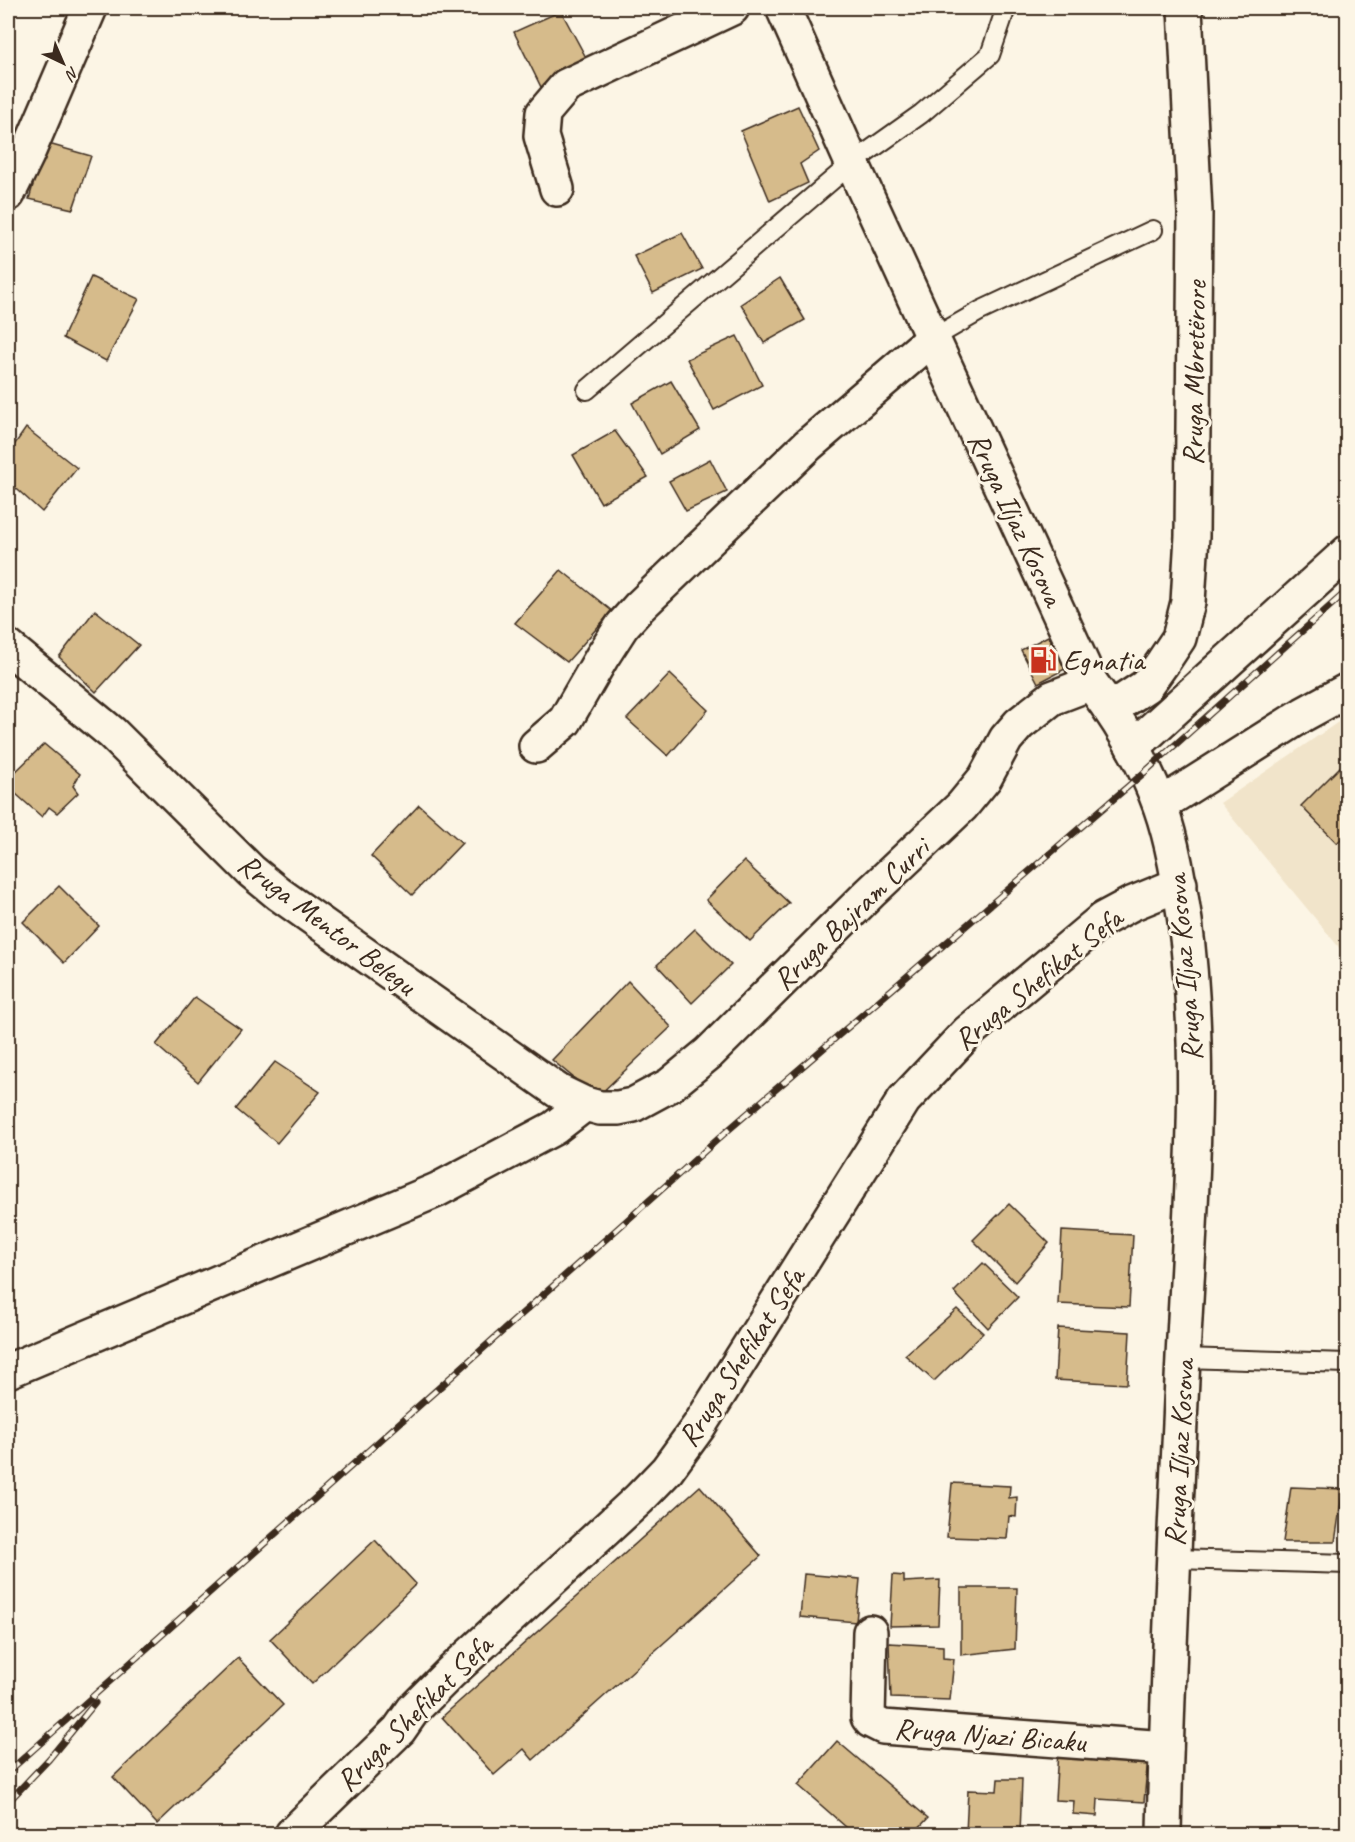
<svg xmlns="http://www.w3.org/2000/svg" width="1355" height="1842" viewBox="0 0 1355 1842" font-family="Caveat,sans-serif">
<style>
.built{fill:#f1e4ca}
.building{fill:#d6bb8b;stroke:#3b2a1e;stroke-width:1.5}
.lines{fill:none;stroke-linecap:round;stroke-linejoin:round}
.lane-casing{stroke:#3b2a1e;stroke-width:22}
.street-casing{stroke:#3b2a1e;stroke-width:38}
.secondary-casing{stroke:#3b2a1e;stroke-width:38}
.lane{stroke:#fcf5e5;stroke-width:18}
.street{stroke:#fcf5e5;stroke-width:33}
.secondary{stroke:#fcf5e5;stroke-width:33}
.rail-casing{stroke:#3b2a1e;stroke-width:7}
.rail{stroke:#fcf5e5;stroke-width:4.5;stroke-dasharray:14;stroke-linecap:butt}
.labels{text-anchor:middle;stroke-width:6;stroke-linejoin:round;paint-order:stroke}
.street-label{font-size:30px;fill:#3b2a1e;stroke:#fcf5e5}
.poi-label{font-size:30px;fill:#3b2a1e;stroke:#fcf5e5;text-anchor:start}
</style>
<rect width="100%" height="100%" fill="#fcf5e5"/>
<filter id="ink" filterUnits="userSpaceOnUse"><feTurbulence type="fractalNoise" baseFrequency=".0167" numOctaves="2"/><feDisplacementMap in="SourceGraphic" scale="12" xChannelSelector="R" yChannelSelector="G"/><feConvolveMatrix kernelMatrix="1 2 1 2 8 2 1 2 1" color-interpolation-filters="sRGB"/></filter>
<g filter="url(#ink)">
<path class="built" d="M1347,716V957L1220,803Z"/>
<g class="building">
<path d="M561,11L590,65L541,87L514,32Z"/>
<path d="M798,106L819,151L800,164L808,183L770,201L741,131Z"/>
<path d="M45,143L91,156L73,209L29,199Z"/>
<path d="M682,233L702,269L653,293L634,256Z"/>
<path d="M91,277L139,299L106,361L63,338Z"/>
<path d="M780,278L805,320L764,343L741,304Z"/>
<path d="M737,336L762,385L714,410L687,359Z"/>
<path d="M671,381L700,430L660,454L632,403Z"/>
<path d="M26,428L77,468L42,512L8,481V454Z"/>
<path d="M615,431L648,477L601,503L573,455Z"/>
<path d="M710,459L727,492L686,511L669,481Z"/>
<path d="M561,570L612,611L567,662L515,623Z"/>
<path d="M95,610L139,645L96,692L59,657Z"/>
<path d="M1048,636L1065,669L1038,683L1021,650Z"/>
<path d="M670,674L708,710L668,756L627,719Z"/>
<path d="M44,744L80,774L73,786L78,793L57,813L49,807L42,817L8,787V779Z"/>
<path d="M1348,759V832L1337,843L1301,806Z"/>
<path d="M419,805L462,843L412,895L371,856Z"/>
<path d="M744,861L789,903L750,941L706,900Z"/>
<path d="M59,886L99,926L64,963L23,922Z"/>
<path d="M695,929L731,965L692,1003L657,965Z"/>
<path d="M628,981L671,1027L597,1097L552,1060Z"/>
<path d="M195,997L241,1029L198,1082L156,1045Z"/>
<path d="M275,1062L320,1092L277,1143L236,1109Z"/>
<path d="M1009,1204L1049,1243L1015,1282L973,1240Z"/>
<path d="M1062,1231L1133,1235L1129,1307L1058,1304Z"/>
<path d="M983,1263L1018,1297L988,1328L954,1292Z"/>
<path d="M957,1309L983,1333L934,1381L905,1355Z"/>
<path d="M1058,1328L1130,1332L1127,1384L1055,1380Z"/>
<path d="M952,1483L1010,1486L1009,1498L1017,1497L1016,1517L1009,1516L1007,1539L947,1537Z"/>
<path d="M700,1486L761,1556L533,1760L524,1749L494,1775L442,1717Z"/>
<path d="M1291,1487L1343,1489L1335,1542H1283Z"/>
<path d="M375,1540L416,1584L312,1684L270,1639Z"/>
<path d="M804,1574L860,1579L856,1622L800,1617Z"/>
<path d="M893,1575L904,1576V1582L940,1580L938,1625L890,1626Z"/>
<path d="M961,1588H1017L1015,1649L961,1655Z"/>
<path d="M889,1643L943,1646V1658L954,1659L950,1700L891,1698Z"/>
<path d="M238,1658L283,1705L157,1824L113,1777Z"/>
<path d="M837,1741L928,1818L913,1834H854L798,1785Z"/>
<path d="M1058,1751L1148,1757L1144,1802L1098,1799L1097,1816L1073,1814L1074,1801L1055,1800Z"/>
<path d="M998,1779H1022L1020,1834H966L968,1790L997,1791Z"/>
<path d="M1344,1807H1348V1834H1330V1832L1341,1833Z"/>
<path d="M1025,1830L1102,1833V1834H1025Z"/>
</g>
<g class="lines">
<defs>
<g id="lane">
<path d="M933,338L980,311L1153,230"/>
<path d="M587,390L852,163L921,114L990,55L1006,8"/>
<path d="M1183,1358L1348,1363"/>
<path d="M1174,1559L1348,1564"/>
</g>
<g id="street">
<path d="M557,189L541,136L543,113L566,86L732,8"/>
<path d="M8,194L27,155L90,8"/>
<path d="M8,647L112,733L251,871L279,894L558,1091L585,1104L600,1108H618L633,1105L670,1085L709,1053L870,893L962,806L985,778L1006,739L1019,724L1052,698L1091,683"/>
<path d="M536,746L565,721L602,657L622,626L639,607L808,445L933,338"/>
<path d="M1133,747L1348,552"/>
<path d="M1160,805L1304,714L1348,690"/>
<path d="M8,1371L437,1190L554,1128L585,1104"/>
<path d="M870,1632L868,1717L871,1721L883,1727L1166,1748"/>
<path d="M292,1834L399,1730L413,1710L450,1673L639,1499L667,1470L699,1426L904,1100L967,1033L1103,919L1131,904L1180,884"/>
</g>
<g id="secondary">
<path d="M783,8L852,163L1091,683C1119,720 1144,761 1160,806C1173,843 1179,882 1185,921C1204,1065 1190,1212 1183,1357C1176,1516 1167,1675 1164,1834"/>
<path d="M1111,709L1146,686L1163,662L1179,638L1188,602L1192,536L1195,213L1185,8"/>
</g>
</defs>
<use href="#lane" class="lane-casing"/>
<use href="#street" class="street-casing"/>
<use href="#secondary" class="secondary-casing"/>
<use href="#lane" class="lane"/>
<use href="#street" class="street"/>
<use href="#secondary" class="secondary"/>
<defs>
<g id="rail">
<path d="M8,1772L726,1132L1146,771L1348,590"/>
<path d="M8,1802L49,1759L95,1703"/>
</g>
</defs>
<use href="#rail" class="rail-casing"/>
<use href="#rail" class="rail"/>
</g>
</g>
<defs>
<symbol id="fuel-bare" viewBox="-9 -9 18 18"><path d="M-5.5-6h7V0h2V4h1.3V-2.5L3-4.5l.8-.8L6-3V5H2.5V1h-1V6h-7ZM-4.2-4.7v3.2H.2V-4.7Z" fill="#c8321e" stroke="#fcf5e5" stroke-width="2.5" paint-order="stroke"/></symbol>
</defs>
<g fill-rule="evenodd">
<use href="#fuel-bare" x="1024" y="641" width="38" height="38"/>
</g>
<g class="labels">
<g class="street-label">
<text transform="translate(1194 373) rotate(-89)" y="10">Rruga Mbretërore</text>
<text transform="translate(1016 519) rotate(65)" y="10">Rruga Iljaz Kosova</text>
<text transform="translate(851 914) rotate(-44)" y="10">Rruga Bajram Curri</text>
<text transform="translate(327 924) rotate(37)" y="10">Rruga Mentor Belegu</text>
<text transform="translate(1184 968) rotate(-95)" y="10">Rruga Iljaz Kosova</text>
<text transform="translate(1038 979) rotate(-39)" y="10">Rruga Shefikat Sefa</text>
<text transform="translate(741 1357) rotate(-57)" y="10">Rruga Shefikat Sefa</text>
<text transform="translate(1179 1453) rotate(-87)" y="10">Rruga Iljaz Kosova</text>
<text transform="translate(414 1713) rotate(-45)" y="10">Rruga Shefikat Sefa</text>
<text transform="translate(990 1735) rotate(4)" y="10">Rruga Njazi Bicaku</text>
</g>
<g class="poi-label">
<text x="1063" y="670">Egnatia</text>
</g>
</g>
<rect width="1355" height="1842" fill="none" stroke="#fcf5e5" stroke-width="30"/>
<rect x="15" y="15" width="1325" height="1812" fill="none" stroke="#3b2a1e" stroke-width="2" filter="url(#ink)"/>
<g transform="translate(63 63) rotate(136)" stroke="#fcf5e5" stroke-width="4.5" paint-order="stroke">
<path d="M0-4.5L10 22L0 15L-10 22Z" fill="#3b2a1e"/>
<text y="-9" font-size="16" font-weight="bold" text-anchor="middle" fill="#3b2a1e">N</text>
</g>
</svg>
